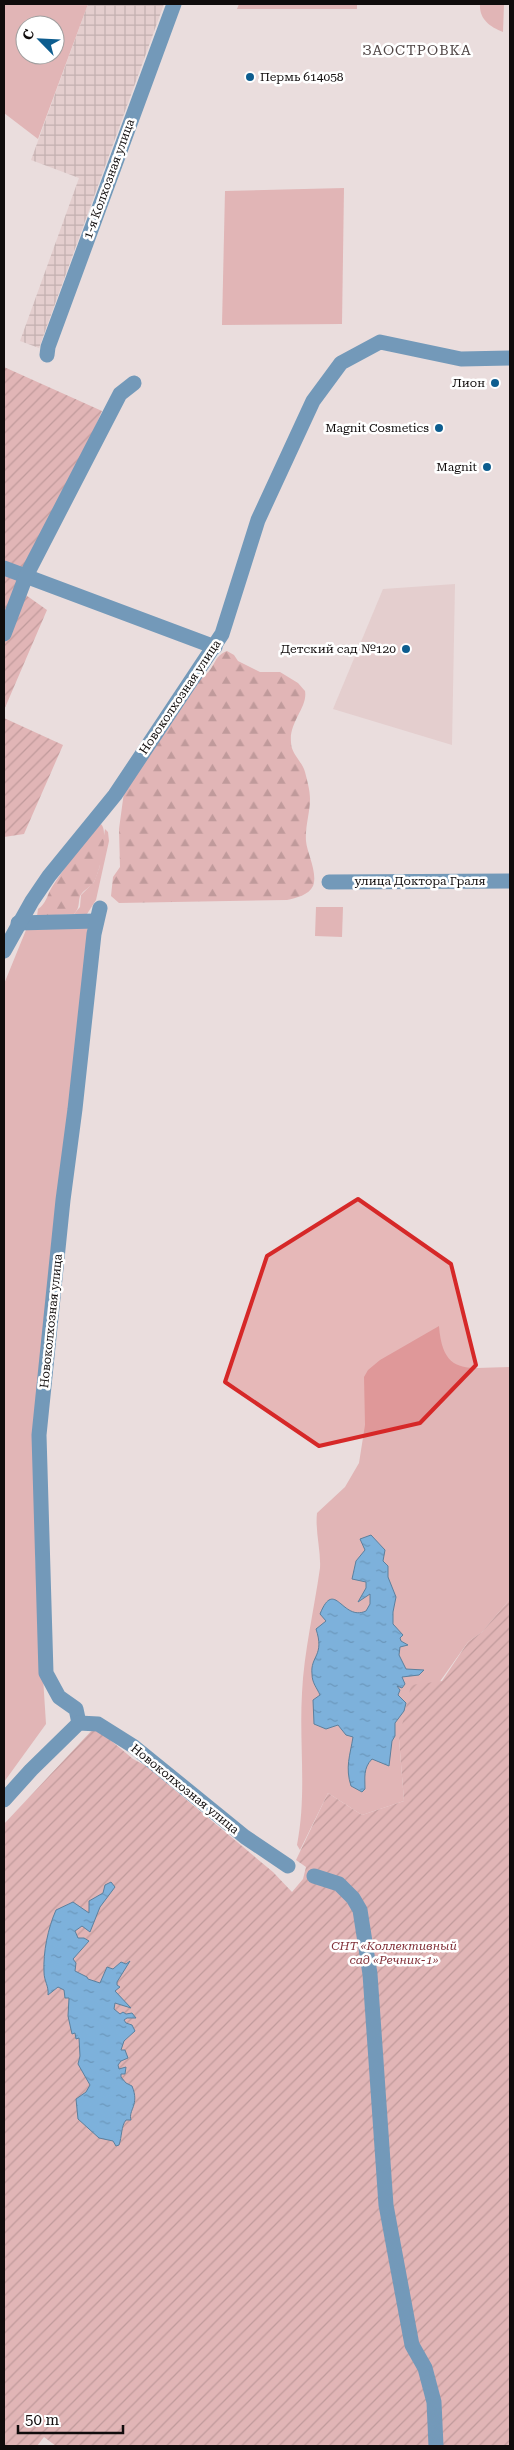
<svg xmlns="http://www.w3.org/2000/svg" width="514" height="2450" viewBox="0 0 514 2450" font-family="'Roboto Serif',serif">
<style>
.built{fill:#e4cece}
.industrial{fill:url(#industrial-grid)}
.green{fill:#e1b5b6;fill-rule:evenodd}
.forest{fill:url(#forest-firs)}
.garden{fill:url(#garden-furrows)}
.water{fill:url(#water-ripples);stroke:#5c809d}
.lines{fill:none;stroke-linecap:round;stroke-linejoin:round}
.minor{stroke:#7399b9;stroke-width:15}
.marked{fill:#d62828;fill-opacity:0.2;stroke:#d62828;stroke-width:4;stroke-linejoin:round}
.poi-dot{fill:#0d5d8f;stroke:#fff;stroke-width:2}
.labels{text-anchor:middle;stroke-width:5;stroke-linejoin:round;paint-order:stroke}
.poi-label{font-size:12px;fill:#100c0c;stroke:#fff;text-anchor:end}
.street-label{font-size:12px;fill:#100c0c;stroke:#fff}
.park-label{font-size:12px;font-style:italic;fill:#802f37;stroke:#fff}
.neighbourhood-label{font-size:14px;letter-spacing:1px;fill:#504646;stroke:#fff}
</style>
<defs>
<pattern id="industrial-grid" width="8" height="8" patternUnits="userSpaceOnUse" patternTransform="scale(1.25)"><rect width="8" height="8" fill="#e4cece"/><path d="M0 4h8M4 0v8" fill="none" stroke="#c3b0b0"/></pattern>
<pattern id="forest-firs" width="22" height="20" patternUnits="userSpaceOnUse" patternTransform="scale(1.25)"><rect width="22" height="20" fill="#e1b5b6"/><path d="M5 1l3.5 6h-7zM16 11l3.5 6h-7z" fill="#c09a9b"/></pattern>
<pattern id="garden-furrows" width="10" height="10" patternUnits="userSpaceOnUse" patternTransform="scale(1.25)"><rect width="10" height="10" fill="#e1b5b6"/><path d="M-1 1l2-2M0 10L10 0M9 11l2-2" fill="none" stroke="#c09a9b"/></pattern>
<pattern id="water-ripples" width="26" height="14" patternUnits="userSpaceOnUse" patternTransform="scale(1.25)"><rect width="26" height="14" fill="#7db1db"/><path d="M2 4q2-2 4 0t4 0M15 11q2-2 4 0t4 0" fill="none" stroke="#6b97bb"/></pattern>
</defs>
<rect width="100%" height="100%" fill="#eadddd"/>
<path class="built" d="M455,584L452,745L333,709L383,589Z"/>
<path class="industrial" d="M88,4H164L39,348L20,341L79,178L31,160Z"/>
<g class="green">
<path d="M4,4H88L38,139L4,113ZM25,25H55V55H25Z"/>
<path d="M239,4H357V9H237Z"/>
<path d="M480,4H504L503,32C490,27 479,19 480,4Z"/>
<path d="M344,188L342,324L222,325L225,191Z"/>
<path d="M105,829L108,832L109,841L96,900L87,914H74L80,907L81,895L94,882L99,869Z"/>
<path d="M316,907H343L342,937L315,936Z"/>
<path d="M88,927L38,1416L35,1552L46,1724L4,1782V984L26,930Z"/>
<path d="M439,1326C443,1378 469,1367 510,1367V1599L482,1632L468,1642L399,1739L404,1801L362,1815L328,1793L300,1850L297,1845C307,1794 299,1745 302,1693C304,1652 314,1610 320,1568C321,1550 315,1532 317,1513L345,1487L359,1463L365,1425L364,1377L368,1370L380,1360Z"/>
</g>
<g class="forest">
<path d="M227,651L234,655L238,661L260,672H280L298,683L305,691C308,707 289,722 291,742C291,754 302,761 305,772C307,780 310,790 310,799C310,813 305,826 306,841C307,853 318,873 313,886C309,895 296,898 287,900L119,903L111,896L113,877L120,867L119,829L124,792L196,678C217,674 210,657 227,651Z"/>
<path d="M101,824C109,831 100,872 94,882C91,887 83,890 80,896C78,903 80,908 74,914L37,916L38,909C46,904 47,895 52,887C67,864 82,843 101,824Z"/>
</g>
<g class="garden">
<path d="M4,367L102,411L23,593L47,610L4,710Z"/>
<path d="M4,718L63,745L24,834L4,837Z"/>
<path d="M510,1599V2446H56L44,2437L37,2446H4V1824L95,1727L133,1759L146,1766L273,1872L292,1892L303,1879L306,1867L296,1860L328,1793L362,1815L404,1801L399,1739L411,1685L442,1681L468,1642L482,1632Z"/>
</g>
<g class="water">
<path d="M371,1535L385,1550L383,1561L388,1566V1577L396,1597L393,1612V1624L403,1635L400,1638L401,1641L408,1645L400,1647L399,1655L406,1669L424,1670L419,1675L402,1677L405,1684L402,1688L397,1686L400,1690L398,1695L406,1703L404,1711L395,1723V1736L392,1741L389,1766L372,1759C363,1768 365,1778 365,1789L362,1792L351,1786C345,1767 350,1756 353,1737L346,1735L338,1725L326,1729L314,1724L313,1700L320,1695C317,1688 312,1683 312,1674C310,1656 325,1656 316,1629L326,1621L320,1614C335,1577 342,1622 366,1611L370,1604V1594L358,1602L366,1588V1582L352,1579L356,1561L365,1550L360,1539Z"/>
<path d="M111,1882L115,1887L100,1907L90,1932L82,1926L75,1931L78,1938H84L89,1941L73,1959L76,1963L75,1971L87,1977L88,1979L100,1983L107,1967L113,1969L121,1962L126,1964L130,1961L117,1982V1985L120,1987L115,1991L131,2008L115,2003L114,2009L120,2014L123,2012L126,2014L132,2013L136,2018H127L124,2020L126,2023L132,2025L135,2031L124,2041L121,2050H125L128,2058L121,2061L118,2065L119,2069L126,2067L125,2074H121V2077L126,2083L132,2086C140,2105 128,2110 131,2120H126C121,2126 122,2137 119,2145L116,2146L113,2141L99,2138L78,2119L76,2099L86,2092L90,2085L78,2064L80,2056L79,2038L76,2039L75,2033L72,2034L68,2016L69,1998H65L64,1990L58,1987L48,1995C49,1986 44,1981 44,1972C43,1952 48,1928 56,1910L73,1902L89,1913V1901L103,1893L105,1885Z"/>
</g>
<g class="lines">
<g class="minor">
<path d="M47,355L48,347L174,4"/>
<path d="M4,568L215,647"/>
<path d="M4,634L26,576L120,394L134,383"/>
<path d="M329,882L510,881"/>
<path d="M18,923L96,921"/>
<path d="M4,951L32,901L49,876L115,795L222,634L258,520L313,401L341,363L380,342L461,359L510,358"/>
<path d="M79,1723L76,1709L59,1697L46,1673L39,1435L63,1200L75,1109L94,934L100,908"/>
<path d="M4,1800L31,1770L79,1723L98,1724L133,1746L245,1837L288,1866"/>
<path d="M314,1876L339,1884L353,1898L360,1910L370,1974L386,2205L412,2345L425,2368L434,2402L436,2446"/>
</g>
</g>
<path class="marked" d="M358,1199L451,1264L476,1365L420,1423L319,1446L225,1382L267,1256Z"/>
<g class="poi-dot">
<circle cx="250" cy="77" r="5"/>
<circle cx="495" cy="383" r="5"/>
<circle cx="439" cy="428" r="5"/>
<circle cx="487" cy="467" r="5"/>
<circle cx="406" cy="649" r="5"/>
</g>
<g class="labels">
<g class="poi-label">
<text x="260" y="81" text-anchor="start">Пермь 614058</text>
<text x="485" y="387">Лион</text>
<text x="429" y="432">Magnit Cosmetics</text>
<text x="477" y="471">Magnit</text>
<text x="396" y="653">Детский сад №120</text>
</g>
<g class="street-label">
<text transform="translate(109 179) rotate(-70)" y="4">1-я Колхозная улица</text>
<text transform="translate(180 697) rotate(-56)" y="4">Новоколхозная улица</text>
<text x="420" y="885">улица Доктора Граля</text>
<text transform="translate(51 1321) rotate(-84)" y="4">Новоколхозная улица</text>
<text transform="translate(185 1789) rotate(39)" y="4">Новоколхозная улица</text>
</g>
<g class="park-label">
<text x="394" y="1950">СНТ «Коллективный<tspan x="394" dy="14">сад «Речник-1»</tspan></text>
</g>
<g class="neighbourhood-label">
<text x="417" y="55">ЗАОСТРОВКА</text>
</g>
</g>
<rect width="514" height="2450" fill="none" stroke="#100c0c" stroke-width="10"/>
<g transform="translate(40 40) rotate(294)"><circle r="24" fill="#ffffff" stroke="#9f9e9e"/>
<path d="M0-4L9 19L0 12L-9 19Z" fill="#0d5d8f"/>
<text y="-8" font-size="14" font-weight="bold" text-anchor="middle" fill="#100c0c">С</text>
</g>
<path d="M18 2425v8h105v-8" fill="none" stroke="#100c0c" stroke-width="2.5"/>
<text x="25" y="2425" font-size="15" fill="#100c0c" stroke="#ffffff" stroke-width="4" paint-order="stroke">50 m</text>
</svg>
